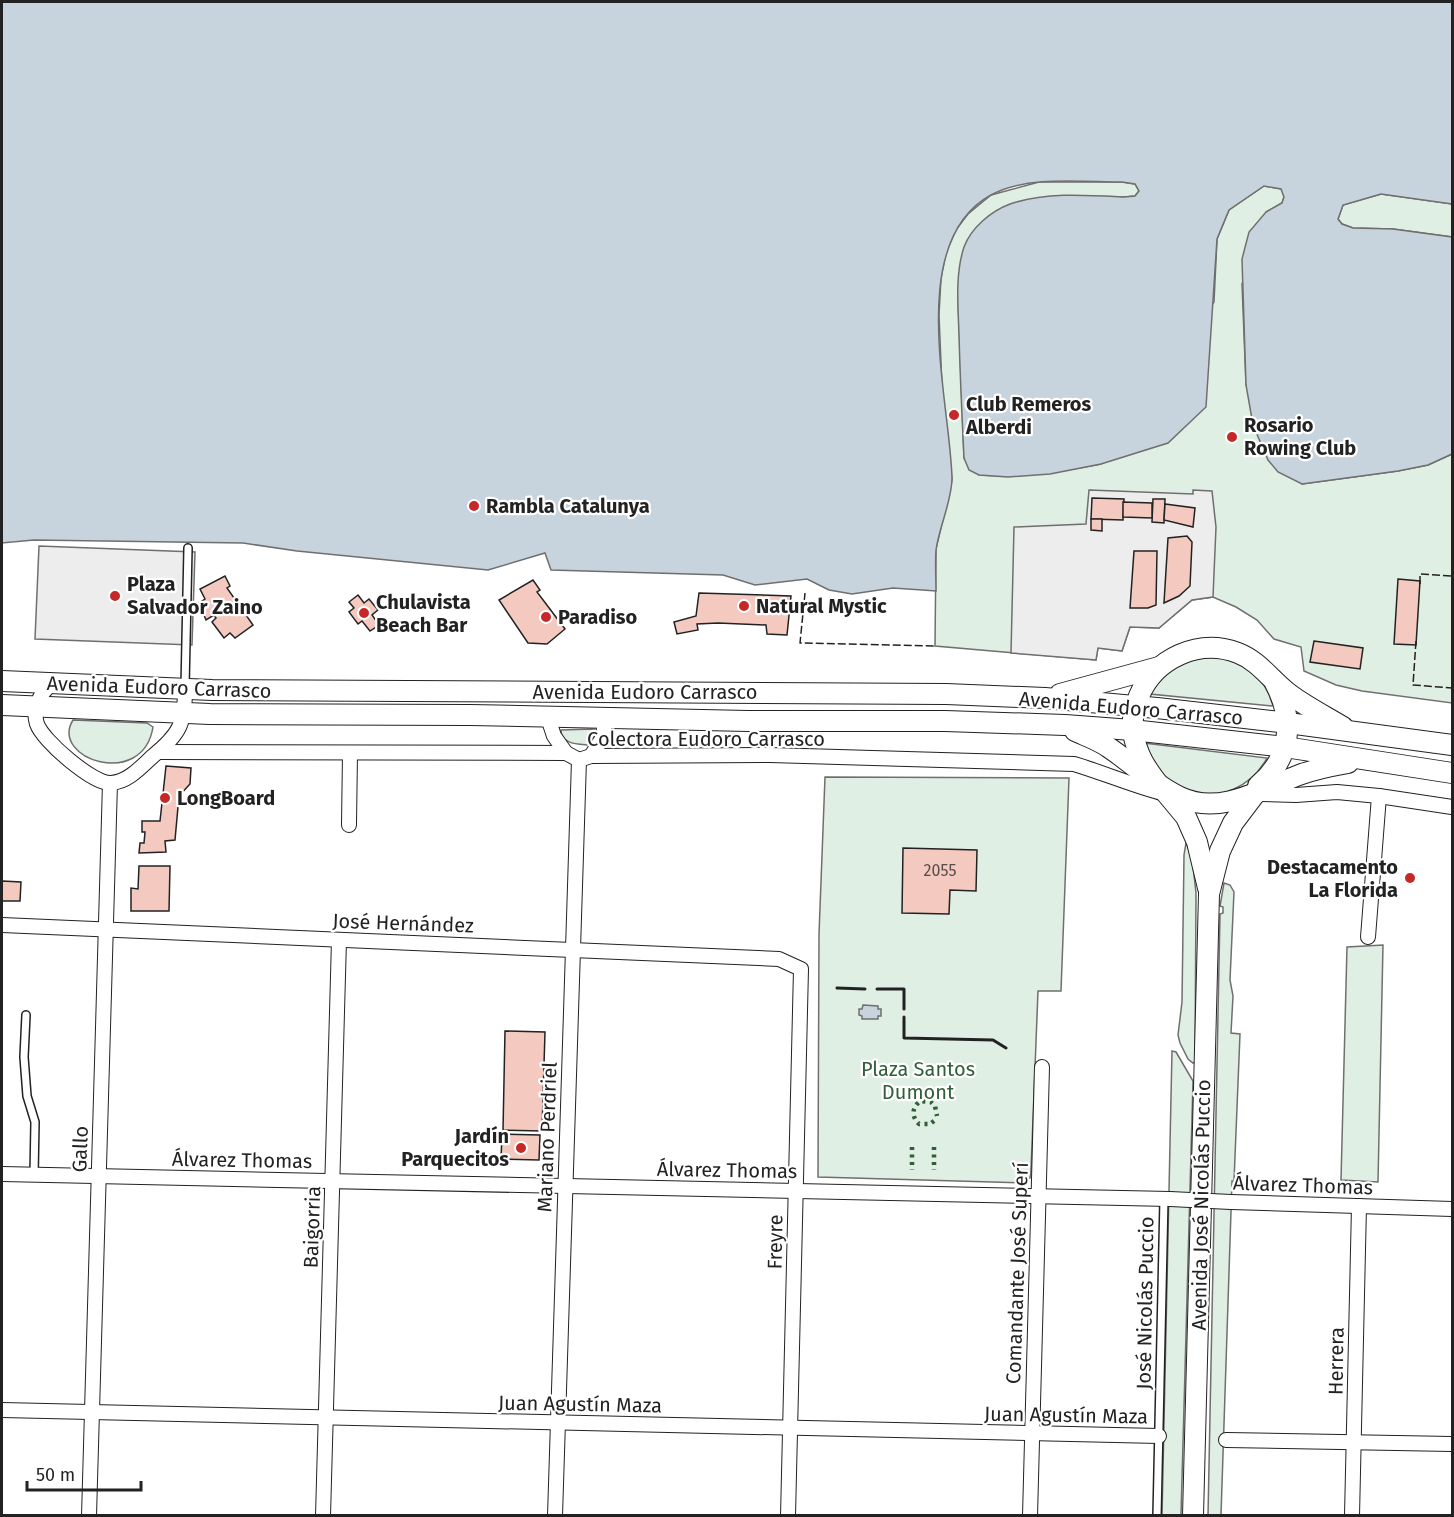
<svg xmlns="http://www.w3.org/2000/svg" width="1454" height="1517" viewBox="0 0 1454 1517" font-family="'Fira Sans',sans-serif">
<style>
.green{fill:#e0efe3;stroke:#6f6f6f;stroke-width:1.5}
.parking{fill:#ededed;stroke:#6f6f6f;stroke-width:1.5}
.water{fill:#c7d3dd;stroke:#6f6f6f;stroke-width:1.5}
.building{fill:#f3c9c0;stroke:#222;stroke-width:1.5}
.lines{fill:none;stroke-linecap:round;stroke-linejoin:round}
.lane-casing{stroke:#222;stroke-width:10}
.street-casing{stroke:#222;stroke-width:16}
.secondary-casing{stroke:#222;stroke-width:22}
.lane{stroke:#fff;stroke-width:7}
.street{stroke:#fff;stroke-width:14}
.secondary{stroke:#fff;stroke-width:20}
.street-bridge-casing{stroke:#222;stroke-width:16;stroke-linecap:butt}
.street-bridge{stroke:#fff;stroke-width:14}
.hedge{stroke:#2f5e38;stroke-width:4.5;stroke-dasharray:3 4.5;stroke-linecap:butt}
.fence{stroke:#222;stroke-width:1.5;stroke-dasharray:8 3;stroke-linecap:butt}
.wall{stroke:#222;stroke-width:3}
.poi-dot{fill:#c62828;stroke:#fff;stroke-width:2}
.labels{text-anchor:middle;stroke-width:4.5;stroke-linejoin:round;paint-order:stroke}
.number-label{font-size:16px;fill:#564c4a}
.poi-label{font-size:20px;font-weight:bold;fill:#222;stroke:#fff;text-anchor:start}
.street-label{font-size:20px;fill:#222;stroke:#fff}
.park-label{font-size:20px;fill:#2f5e38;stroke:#fff}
</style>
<rect width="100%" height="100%" fill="#fff"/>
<g class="green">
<path d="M1039,182H1122L1135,184L1139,191L1135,196L1124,197H1044L958,297L964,458L979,475C1021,478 1060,472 1101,464L1214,302L1217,239L1229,210L1264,186L1282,189L1284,197L1282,203L1266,212L1242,284L1246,385L1302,484L1398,471L1428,465L1452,454V703L1362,691L1336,685L1304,671L1301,647L1274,639L1257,620L1236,607L1213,597L1192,600L1159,628L1130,627L1122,651L1098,648L1096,660L935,646L936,549L952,480L942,387L939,315L941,278L946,253L955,231L968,214L991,195Z"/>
<path d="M1381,194L1452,204V237L1393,229L1353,228L1342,224L1338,219L1343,205Z"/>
<path d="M1213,655C1243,663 1264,673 1273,706L1150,694C1168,664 1181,662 1213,655Z"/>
<path d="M73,720L147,723L153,727C143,790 49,759 73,720Z"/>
<path d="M594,729L597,733L588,745C577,744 561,744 561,730Z"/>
<path d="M1144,743L1267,758C1251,787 1218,803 1187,790C1181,788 1174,786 1170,782C1156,771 1150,758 1144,743Z"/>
<path d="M825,777L1069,778L1061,991H1038L1031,1170L1030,1178L1023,1183L818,1177L819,934Z"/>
<path d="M1186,843L1192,857L1196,893L1195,1062L1193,1063L1188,1059L1180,1043L1178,1035L1182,1002L1184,855Z"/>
<path d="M1224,883L1230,885L1234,892L1230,980L1233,996L1231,1033L1240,1034L1234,1181H1232L1221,1515L1208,1516L1220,914L1223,913V907L1220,906Z"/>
<path d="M1383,945L1378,1182L1341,1180L1347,947Z"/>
<path d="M1172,1051L1176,1052L1193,1081L1181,1515L1162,1516Z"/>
</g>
<g class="parking">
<path d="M1089,490L1193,494V490L1212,491L1216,527L1213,597L1192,600L1159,628L1130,627L1122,651L1098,648L1096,660L1011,653L1014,527L1086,524Z"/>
<path d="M39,546L195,552L192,645L35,639Z"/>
</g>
<g class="water">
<path d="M2,2H1452V204L1381,194L1343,205L1338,219L1342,224L1353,228L1393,229L1452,237V454L1428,465L1398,471L1302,484L1278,472L1268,460L1253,425L1246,385L1242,259L1249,232L1266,212L1282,203L1284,197L1281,189L1264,186L1229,210L1217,239L1206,407L1168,443L1101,464L1050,474L1008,477L979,475L969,470L964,458C962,417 960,375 959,334C958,306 955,274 964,247C971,228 991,211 1010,204C1045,192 1087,195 1124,197L1135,196L1139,191L1135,184L1122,182C1083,182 1027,175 991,195C905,242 950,400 952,478C952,501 939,527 936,550C935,563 936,577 936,591L893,588L852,594L829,590L807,579L755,585L723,575L551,570L545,553L488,570L297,551L243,543L34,540L2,543Z"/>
<path d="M863,1005L878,1006V1009H881V1016H878V1019H862V1016L859,1015V1009H862Z"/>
</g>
<g class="building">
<path d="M1092,498L1124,499L1123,520L1091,519Z"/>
<path d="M1153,499H1165L1164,523L1152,522Z"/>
<path d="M1123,502L1152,503V518L1123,517Z"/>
<path d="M1165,504L1195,508L1193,527L1164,520Z"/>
<path d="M1091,519H1102V531L1091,530Z"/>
<path d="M1187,536L1192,542L1190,586L1179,596L1164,603L1168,538Z"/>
<path d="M1134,551H1157L1156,605L1148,608H1130Z"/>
<path d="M225,576L230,586L227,588L253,625L235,638L230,633L224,638L212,622L216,618L214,615L206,620L199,603L205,599L200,589Z"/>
<path d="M1398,579L1420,581L1416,645L1394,644Z"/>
<path d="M533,580L540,590L537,592L565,629L547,644L528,643L499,600Z"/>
<path d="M699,593L791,596L787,635L767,634L766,625L718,623L697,624L698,630L677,634L674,622L696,616Z"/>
<path d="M358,595L364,603L369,599L378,610L372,615L379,625L370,631L362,621L358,624L349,612L354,608L349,602Z"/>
<path d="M1314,641L1363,648L1360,669L1310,662Z"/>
<path d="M166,766L191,768L190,784L179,796L175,840L165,841L166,852L139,853L140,843H144L145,832H142V821H160Z"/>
<path d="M903,848L977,850L976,891L950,890L949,914L902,913Z"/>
<path d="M139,866H170L169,911H131V888L138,889Z"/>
<path d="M2,881L21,882L20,901H2Z"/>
<path d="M505,1031L545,1032L542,1131L503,1130Z"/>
<path d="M502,1134L540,1135L539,1160L501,1159Z"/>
</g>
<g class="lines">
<defs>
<g id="lane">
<path d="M185,687L188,548"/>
<path d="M26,1015L24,1057L27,1096L35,1122L34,1175"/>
<path d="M1157,1516L1164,1199"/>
</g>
<g id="street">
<path d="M52,684C40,693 32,708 37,724C43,741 93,784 111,783C128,782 141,767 153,756C180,734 185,723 185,689"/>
<path d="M548,718L554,736L566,753"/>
<path d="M158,752L566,753L579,760L591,756L770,755L1074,764C1104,773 1134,786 1165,794"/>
<path d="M591,756L603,737L605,719"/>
<path d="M1261,794L1296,795L1337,792L1379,796L1452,807"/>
<path d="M349,825L350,753"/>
<path d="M2,925L779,959L801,969L788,1516"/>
<path d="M1368,937L1379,796"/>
<path d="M2,1174L1170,1199"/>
<path d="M1231,1202L1452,1209"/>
<path d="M2,1410L1159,1436"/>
<path d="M1226,1440L1452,1444"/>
<path d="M89,1516L110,783"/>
<path d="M323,1516L339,940"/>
<path d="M555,1516L579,760"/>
<path d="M1030,1516L1042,1067"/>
<path d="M1352,1516L1359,1206"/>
</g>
<g id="secondary">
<path d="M2,681L212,690L946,694L1045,698L1157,708L1288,723L1452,745"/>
<path d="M1060,694L1159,667"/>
<path d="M2,705L210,714L470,715L748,721H945L1065,725L1132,730L1285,747L1452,773"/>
<path d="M1075,731C1086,736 1098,740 1108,747C1132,763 1154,785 1180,797C1220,816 1262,789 1299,775C1315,769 1331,766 1348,763"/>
<path d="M1159,785C1145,767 1137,755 1133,732C1131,721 1135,707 1139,696C1155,658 1199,638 1238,653C1259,661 1271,680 1288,693C1305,706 1325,716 1343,727"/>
<path d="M1258,786C1291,758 1295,721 1275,683"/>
<path d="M1166,793L1186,817L1197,842L1208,888"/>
<path d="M1193,1516L1209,894L1220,851L1233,823L1267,778"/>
</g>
</defs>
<use href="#lane" class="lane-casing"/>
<use href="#street" class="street-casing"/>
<use href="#secondary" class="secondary-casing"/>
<use href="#lane" class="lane"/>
<use href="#street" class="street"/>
<use href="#secondary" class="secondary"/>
<defs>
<path id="street-bridge" d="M1170,1199L1231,1202"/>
</defs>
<use href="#street-bridge" class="street-bridge-casing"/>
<use href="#street-bridge" class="street-bridge"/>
<g class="hedge">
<path d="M934,1121L930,1124H919C911,1116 912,1108 920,1101L931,1102L935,1106L937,1116"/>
<path d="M912,1147V1170"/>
<path d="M934,1147V1170"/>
</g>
<g class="fence">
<path d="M1420,584V574L1452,576"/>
<path d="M805,593L800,643L935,646"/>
<path d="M1416,641L1413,685L1452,688"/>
</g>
<g class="wall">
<path d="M837,988L865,989"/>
<path d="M877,989H904V1009"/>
<path d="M904,1017V1038L993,1040L1006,1048"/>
</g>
</g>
<g class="poi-dot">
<circle cx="954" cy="415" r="6"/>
<circle cx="1232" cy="437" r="6"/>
<circle cx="474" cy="506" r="6"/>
<circle cx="115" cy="596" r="6"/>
<circle cx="744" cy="606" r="6"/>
<circle cx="364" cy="613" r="6"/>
<circle cx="546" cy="617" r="6"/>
<circle cx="165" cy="798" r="6"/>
<circle cx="1410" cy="878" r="6"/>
<circle cx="521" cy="1148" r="6"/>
</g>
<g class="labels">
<g class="number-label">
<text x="940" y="876">2055</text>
</g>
<g class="poi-label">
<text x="966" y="411">Club Remeros<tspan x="966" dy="23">Alberdi</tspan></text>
<text x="1244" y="432">Rosario<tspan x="1244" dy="23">Rowing Club</tspan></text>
<text x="486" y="513">Rambla Catalunya</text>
<text x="127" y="591">Plaza<tspan x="127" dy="23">Salvador Zaino</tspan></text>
<text x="376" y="609">Chulavista<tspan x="376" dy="23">Beach Bar</tspan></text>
<text x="756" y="613">Natural Mystic</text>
<text x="558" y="624">Paradiso</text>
<text x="177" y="805">LongBoard</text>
<text x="1398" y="874" text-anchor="end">Destacamento<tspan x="1398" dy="23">La Florida</tspan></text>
<text x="509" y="1143" text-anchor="end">Jardín<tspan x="509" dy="23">Parquecitos</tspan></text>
</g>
<g class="street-label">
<text transform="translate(159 687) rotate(2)" y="7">Avenida Eudoro Carrasco</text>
<text x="645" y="699">Avenida Eudoro Carrasco</text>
<text transform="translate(1131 708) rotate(5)" y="7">Avenida Eudoro Carrasco</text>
<text x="706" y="746">Colectora Eudoro Carrasco</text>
<text transform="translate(403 923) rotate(2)" y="7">José Hernández</text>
<text transform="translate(547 1137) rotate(-88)" y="7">Mariano Perdriel</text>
<text transform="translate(80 1149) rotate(-88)" y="7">Gallo</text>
<text transform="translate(242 1160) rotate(1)" y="7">Álvarez Thomas</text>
<text transform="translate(727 1170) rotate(1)" y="7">Álvarez Thomas</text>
<text transform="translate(1303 1185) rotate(2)" y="7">Álvarez Thomas</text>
<text transform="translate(1201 1205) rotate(-89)" y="7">Avenida José Nicolás Puccio</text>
<text transform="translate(312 1227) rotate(-88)" y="7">Baigorria</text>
<text transform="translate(775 1242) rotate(-89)" y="7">Freyre</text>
<text transform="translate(1017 1273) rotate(-88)" y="7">Comandante José Superí</text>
<text transform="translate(1145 1303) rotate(-89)" y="7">José Nicolás Puccio</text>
<text transform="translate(1336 1361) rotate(-89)" y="7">Herrera</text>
<text transform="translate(580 1404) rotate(1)" y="7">Juan Agustín Maza</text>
<text transform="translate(1066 1415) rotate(1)" y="7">Juan Agustín Maza</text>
</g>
<g class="park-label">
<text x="918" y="1076">Plaza Santos<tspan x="918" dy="23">Dumont</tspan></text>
</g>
</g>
<rect width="1454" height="1517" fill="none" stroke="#222222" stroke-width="6"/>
<path d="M27 1481v9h114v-9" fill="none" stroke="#222222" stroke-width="3"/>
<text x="36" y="1481" font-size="18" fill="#222222" stroke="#ffffff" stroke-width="4.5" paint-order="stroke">50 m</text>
</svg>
